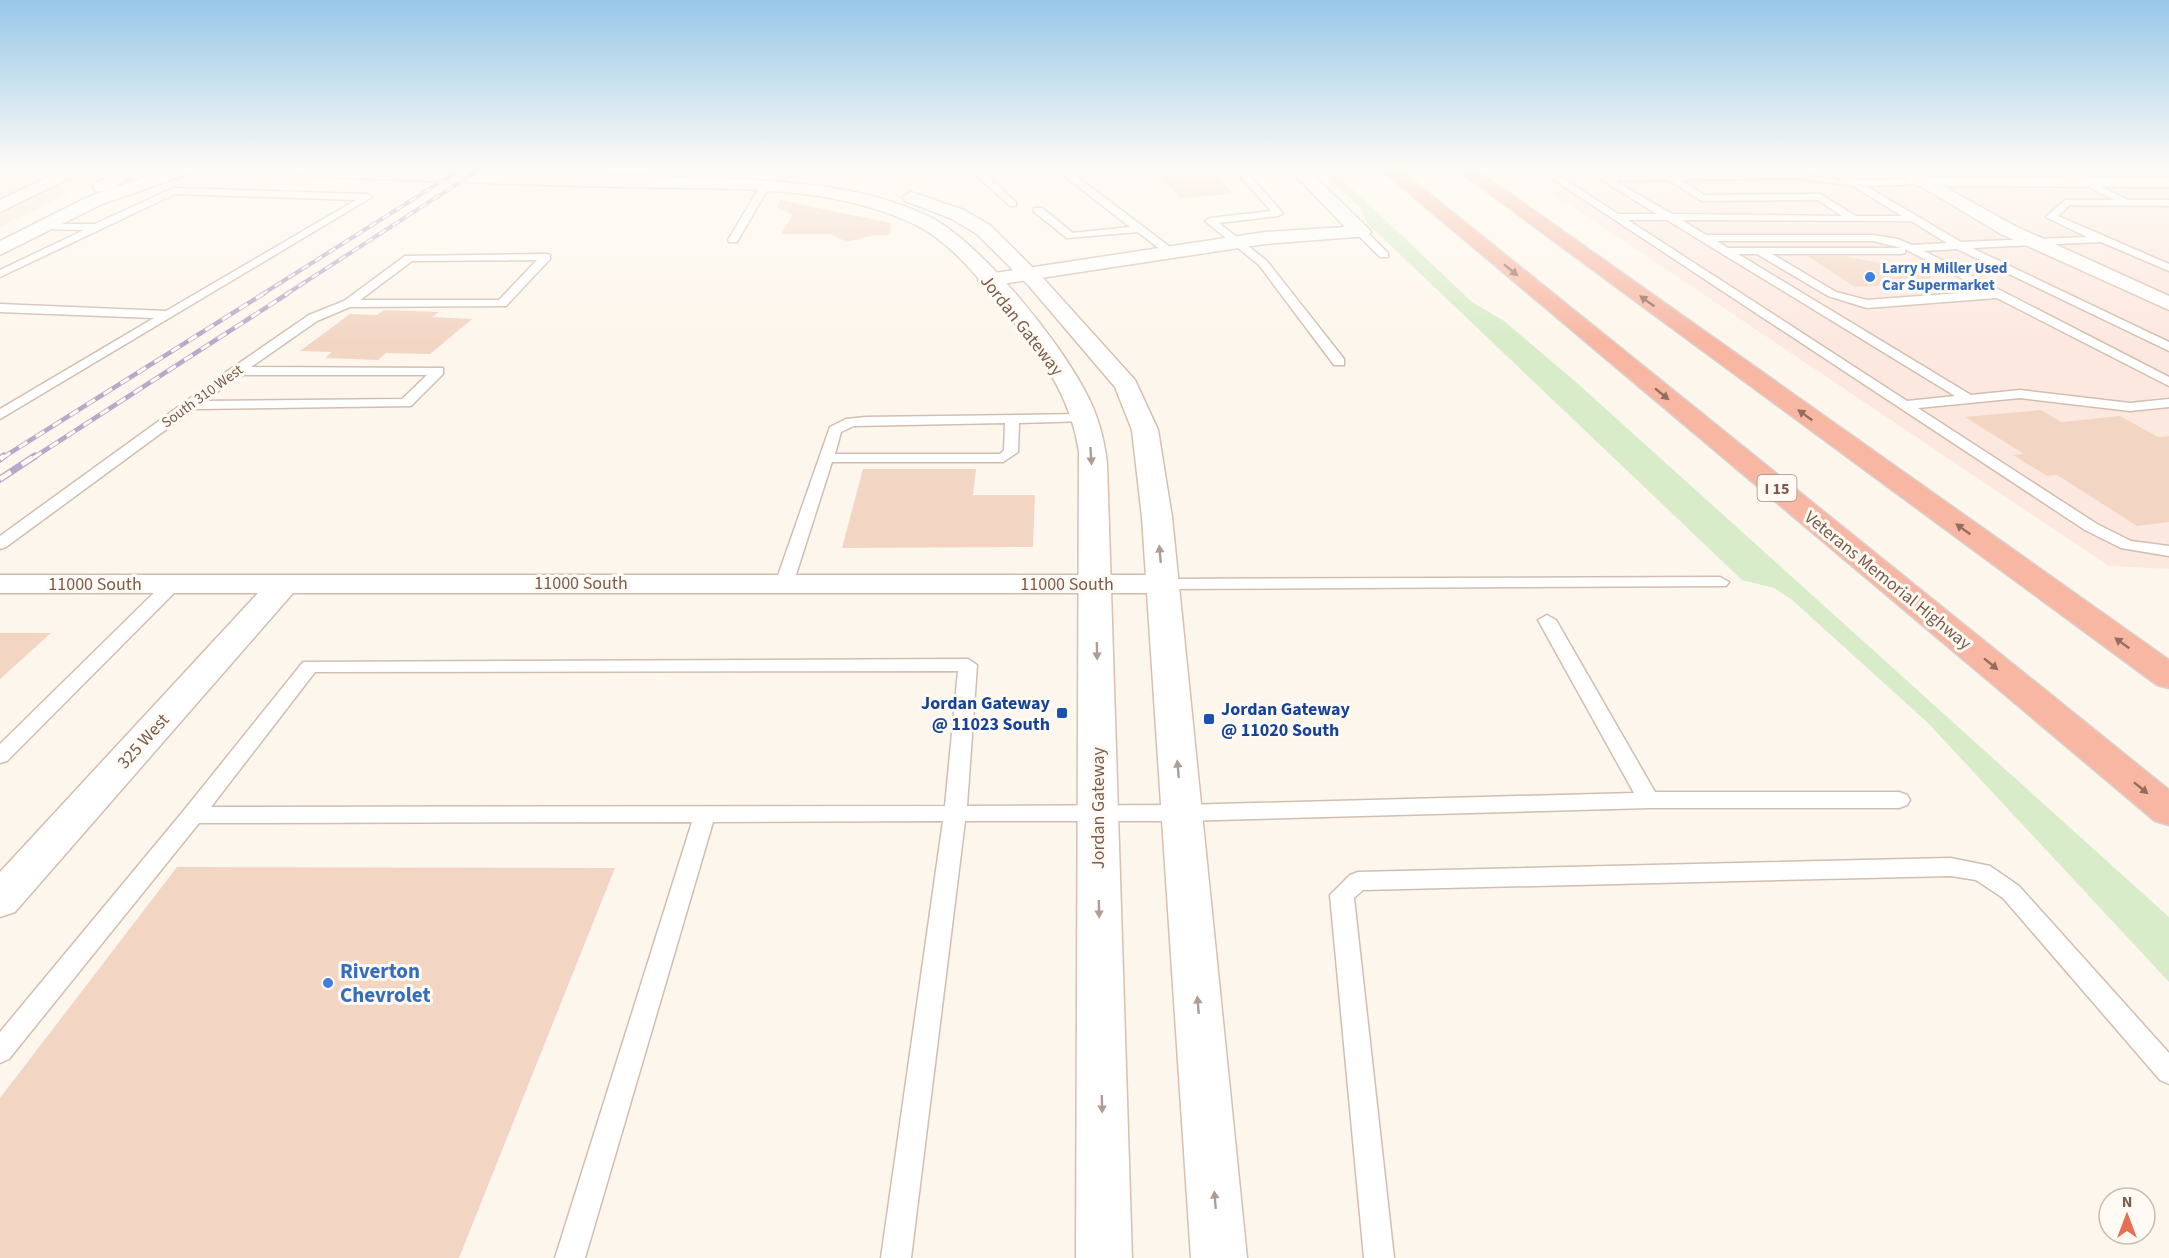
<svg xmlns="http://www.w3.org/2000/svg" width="2169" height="1258" viewBox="0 0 2169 1258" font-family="'Source Sans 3',sans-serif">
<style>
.residential{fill:#f5e8da}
.commercial{fill:#fde8e0}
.green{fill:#d8ecc9}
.building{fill:#f3d5c3}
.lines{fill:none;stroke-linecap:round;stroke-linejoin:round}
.lane-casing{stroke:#d1beb0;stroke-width:3}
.street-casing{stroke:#d1beb0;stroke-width:3}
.secondary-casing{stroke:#d6c0b0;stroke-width:3}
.highway-casing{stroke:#dad1cd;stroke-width:3}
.lane{fill:#fff;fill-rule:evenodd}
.street{fill:#fff;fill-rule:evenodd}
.secondary{fill:#fff;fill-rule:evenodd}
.highway{fill:#f7b7a3;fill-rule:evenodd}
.rail-far2-casing{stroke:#b9a8c9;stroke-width:4}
.rail-far1-casing{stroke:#b9a8c9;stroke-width:4.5}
.rail-casing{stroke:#b9a8c9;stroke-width:7}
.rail-far2{stroke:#fffaf3;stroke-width:2;stroke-dasharray:8;stroke-linecap:butt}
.rail-far1{stroke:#fffaf3;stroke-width:3;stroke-dasharray:10;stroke-linecap:butt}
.rail{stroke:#fffaf3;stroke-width:4.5;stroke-dasharray:13;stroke-linecap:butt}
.oneway{fill:#936e5e}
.oneway2{fill:#af9d94}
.shop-dot{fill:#3f7fe0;stroke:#fffaf3;stroke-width:2}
.transit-dot{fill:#1a4fb4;stroke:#fffaf3;stroke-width:2}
.labels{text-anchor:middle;stroke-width:6;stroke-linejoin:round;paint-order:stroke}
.far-shop-label{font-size:15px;font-weight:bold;fill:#366cbe;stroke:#fffaf3;text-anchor:start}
.far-street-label{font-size:15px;fill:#7a5c4d;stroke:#fffaf3}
.shield{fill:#fffaf3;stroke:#a28b7f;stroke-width:1.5}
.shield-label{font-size:16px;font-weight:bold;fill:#7a5c4d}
.street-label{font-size:18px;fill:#7a5c4d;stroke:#fffaf3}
.transit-label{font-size:18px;font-weight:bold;fill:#164399;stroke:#fffaf3;text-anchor:end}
.near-shop-label{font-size:21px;font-weight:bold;fill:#366cbe;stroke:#fffaf3;text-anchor:start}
</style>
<rect width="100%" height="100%" fill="#fdf6ec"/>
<path class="residential" d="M0,166H123L0,227Z"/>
<path class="commercial" d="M1512,166H2169V569L2109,566Z"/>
<path class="green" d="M1314,166H1328L1472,302L1504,321L1577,383L2169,917V982L1928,723L1791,599L1774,588L1742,580L1367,223L1362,209Z"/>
<g class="building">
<path d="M1154,166H1208L1234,194L1179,198Z"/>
<path d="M780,200L891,223L890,235H874L846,242L831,234H781L793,215L777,207Z"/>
<path d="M1807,256H1844L1931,273L1930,283L1855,287Z"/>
<path d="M384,310L439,312L432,317L472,319L430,354L386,353L378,360L325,358L332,352L300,351L350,314L377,315Z"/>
<path d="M2041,410L2062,422L2120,416L2158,437L2169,436V522L2137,526L2057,475L2047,476L2013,455L2024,454L1965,417Z"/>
<path d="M863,469H976L973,495H1035L1033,547L842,548Z"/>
<path d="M0,633H51L0,679Z"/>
<path d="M177,867L615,868L459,1258H0V1098Z"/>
</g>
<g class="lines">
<defs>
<g id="lane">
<path d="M550,166H561L553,171L550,170Z"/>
<path d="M788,166H798L787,178H781L779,176Z"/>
<path d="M966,166H976L1016,202V206H1010Z"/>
<path d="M1052,166H1063L1174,250V254H1166L1138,232L1067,238L1034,212V208H1042L1073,233L1130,227Z"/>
<path d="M1231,166H1241L1283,213L1278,216L1219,223L1267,261L1344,359V365H1334L1259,265L1205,221L1210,218L1271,211Z"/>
<path d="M1533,166H1544L1618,214H1657L1579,166H1591L1606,175L1785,173L1780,170L1785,167L1816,177L1842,180L1821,166H1833L1857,180L1922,179L1925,180V184L1866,186L1961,242L2087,237L2046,217L2065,200H2114L2048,166H2060L2128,200H2169V206L2070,205L2058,216L2169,264V271L2101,242L1972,248L2169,342V351L1957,249L1924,251L2169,377V386L1997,298L1867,308L1828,296L1757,254H1738L1971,395L2020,390L2130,403L2169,399V407L2130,411L2020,398L1918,408L2097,524L2131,541L2169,546V556L2121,548L2085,530ZM1798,178L1853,186L1902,216H1856L1820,194L1704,195L1681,180ZM1669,180L1702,201L1818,200L1842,216L1672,214L1615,181ZM1628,220H1667L1955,396L1907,401ZM1682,220L1911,221L1947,243L1912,245L1898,239L1873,235H1706ZM1717,241H1873L1901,248H1728ZM1905,249L1986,291L1867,300L1836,292L1772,254H1901L1905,253Z"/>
<path d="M761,185L769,187L737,242H729L728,240Z"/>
<path d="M173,188L367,194L372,197L0,419V409L154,318L0,312V304L166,311L356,200L175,194L0,277V270L84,230L48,229L43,226L44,224H95Z"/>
<path d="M1357,230H1365L1388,253V257H1380L1357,234Z"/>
<path d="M546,254L550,255V259L506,306L350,307L317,321L251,367L443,368V374L411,406L194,409L6,547L0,549V536L232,368L309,315L344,301L405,256ZM537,260L499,300H360L412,261ZM240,375H427L402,399L205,401Z"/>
<path d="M1083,414L1088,415V421L1019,423L1018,452L1003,462H832L793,584L784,589L775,584L830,427L846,419L866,417ZM1005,423L1004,450L1000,454H835L841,432L854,426Z"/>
<path d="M1720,577L1729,582L1726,586L1163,589L1154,584L1163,579Z"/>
<path d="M174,578L183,583L180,587L7,761L0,763V744L168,579Z"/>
<path d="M1547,615L1556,620L1655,792H1899L1907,795L1910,800L1907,805L1899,808H1649L1182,821H965L911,1258H881L943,821L713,822L585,1258H555L692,822L199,823L9,1059L0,1063V1032L185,809L303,662L968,659L977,665L967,806L1182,805L1634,793L1538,620ZM958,671L945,806L211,807L315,672Z"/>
<path d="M1951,858L1990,866L2019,886L2169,1053V1084L2160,1080L2003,898L1976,880L1951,876L1363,890L1354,898L1394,1258H1364L1330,895L1350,875L1358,872Z"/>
</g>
<g id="street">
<path d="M72,166H94L0,212V200Z"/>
<path d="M178,166H202L200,170L102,204L0,255V241L90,196Z"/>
<path d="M1286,166H1304L1368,228L1371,232L1368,236L1265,244L988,286L981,284L978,280L981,276L988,274L1265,232L1345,227Z"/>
<path d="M1922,177H2169V187L1916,186L1913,182L1916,178Z"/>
<path d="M0,575H1163L1174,577L1179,584L1174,591L1163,593H293L15,912L0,917V872L258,593H0Z"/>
</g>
<g id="secondary">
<path d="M127,166H148L108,191H96L93,187L96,183Z"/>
<path d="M256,166L740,179C804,183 871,188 930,217C981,243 1060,342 1086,393C1098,415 1104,438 1107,463L1132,1258H1076L1079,452C1072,402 1046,362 1015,324C988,290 956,245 916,225C828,182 723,190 627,187C527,185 428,181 328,177L264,171Z"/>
<path d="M1887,166H1907L2015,226L2169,296V310L2001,234Z"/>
<path d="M911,192L964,210L991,226L1043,278L1135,380L1158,430L1172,517L1247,1258H1191L1142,517L1132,430L1115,387L1029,286L977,234L950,218L905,201L902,197Z"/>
</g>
<g id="highway">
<path d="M1377,166H1395L2169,790V825L2155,821Z"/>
<path d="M1452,166H1471L2169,660V688L2157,685Z"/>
</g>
</defs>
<use href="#lane" class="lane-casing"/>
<use href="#street" class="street-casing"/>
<use href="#secondary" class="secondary-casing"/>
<use href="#highway" class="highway-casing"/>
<use href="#lane" class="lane"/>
<use href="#street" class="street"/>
<use href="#secondary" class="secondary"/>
<use href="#highway" class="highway"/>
<defs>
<g id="rail-far2">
<path d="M261,295L466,166"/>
<path d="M285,295L485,166"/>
</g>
<g id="rail-far1">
<path d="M2,458L263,294"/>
<path d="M33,458L287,294"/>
</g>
<g id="rail">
<path d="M0,459L4,456"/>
<path d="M0,479L35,456"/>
</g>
</defs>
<use href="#rail-far2" class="rail-far2-casing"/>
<use href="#rail-far1" class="rail-far1-casing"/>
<use href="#rail" class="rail-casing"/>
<use href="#rail-far2" class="rail-far2"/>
<use href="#rail-far1" class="rail-far1"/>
<use href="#rail" class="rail"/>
</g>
<defs><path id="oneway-solid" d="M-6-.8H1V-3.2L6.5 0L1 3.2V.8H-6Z" transform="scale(1.5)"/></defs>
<g class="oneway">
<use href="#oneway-solid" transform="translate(1511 270) rotate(39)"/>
<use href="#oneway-solid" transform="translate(1647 301) rotate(-144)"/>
<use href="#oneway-solid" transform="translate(1662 394) rotate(39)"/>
<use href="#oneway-solid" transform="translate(1805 415) rotate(-144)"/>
<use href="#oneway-solid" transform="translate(1963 529) rotate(-144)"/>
<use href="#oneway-solid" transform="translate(2122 643) rotate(-144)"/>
<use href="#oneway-solid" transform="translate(1991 664) rotate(39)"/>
<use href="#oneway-solid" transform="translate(2141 788) rotate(39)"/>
</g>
<g class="oneway2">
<use href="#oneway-solid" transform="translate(1091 456) rotate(86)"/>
<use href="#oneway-solid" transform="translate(1160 554) rotate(-95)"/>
<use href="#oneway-solid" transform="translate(1097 651) rotate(89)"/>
<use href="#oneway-solid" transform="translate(1178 769) rotate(-95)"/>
<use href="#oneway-solid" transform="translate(1099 909) rotate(89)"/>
<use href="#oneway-solid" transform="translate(1198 1005) rotate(-95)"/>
<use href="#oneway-solid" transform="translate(1102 1104) rotate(89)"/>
<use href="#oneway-solid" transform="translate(1215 1200) rotate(-95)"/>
</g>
<linearGradient id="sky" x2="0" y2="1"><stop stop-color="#97c7e8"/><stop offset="0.49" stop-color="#fefbf6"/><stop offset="1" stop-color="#fefbf6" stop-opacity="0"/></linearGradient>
<rect width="2169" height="342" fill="url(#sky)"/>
<g class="shop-dot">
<circle cx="1870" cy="277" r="6"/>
<circle cx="328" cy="983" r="6"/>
</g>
<g class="transit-dot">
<rect x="1056" y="707" width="12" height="12" rx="3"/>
<rect x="1203" y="713" width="12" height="12" rx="3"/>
</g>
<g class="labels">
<g class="far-shop-label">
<text x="1882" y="273">Larry H Miller Used<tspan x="1882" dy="17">Car Supermarket</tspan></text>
</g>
<g class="far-street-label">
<text transform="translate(202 396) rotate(-36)" y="5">South 310 West</text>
</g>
<rect class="shield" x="1757.5" y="475" width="39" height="26" rx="4.5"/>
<g class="shield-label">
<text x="1777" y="494">I 15</text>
</g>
<g class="street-label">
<text transform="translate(1022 325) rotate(52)" y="6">Jordan Gateway</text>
<text transform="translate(1888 580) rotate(39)" y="6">Veterans Memorial Highway</text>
<text x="581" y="589">11000 South</text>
<text x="95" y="590">11000 South</text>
<text x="1067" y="590">11000 South</text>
<text transform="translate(143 741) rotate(-48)" y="6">325 West</text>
<text transform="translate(1098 808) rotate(-90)" y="6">Jordan Gateway</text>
</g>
<g class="transit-label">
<text x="1050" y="709">Jordan Gateway<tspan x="1050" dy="21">@ 11023 South</tspan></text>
<text x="1221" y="715" text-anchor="start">Jordan Gateway<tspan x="1221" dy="21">@ 11020 South</tspan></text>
</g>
<g class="near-shop-label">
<text x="340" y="978">Riverton<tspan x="340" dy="24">Chevrolet</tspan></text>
</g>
</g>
<g transform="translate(2127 1216)"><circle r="28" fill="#fffaf3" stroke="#cabbb1" stroke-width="1.5"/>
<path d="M0-4.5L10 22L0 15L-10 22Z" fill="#e76f51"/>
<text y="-9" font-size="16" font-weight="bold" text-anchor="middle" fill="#7a5c4d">N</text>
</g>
</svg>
